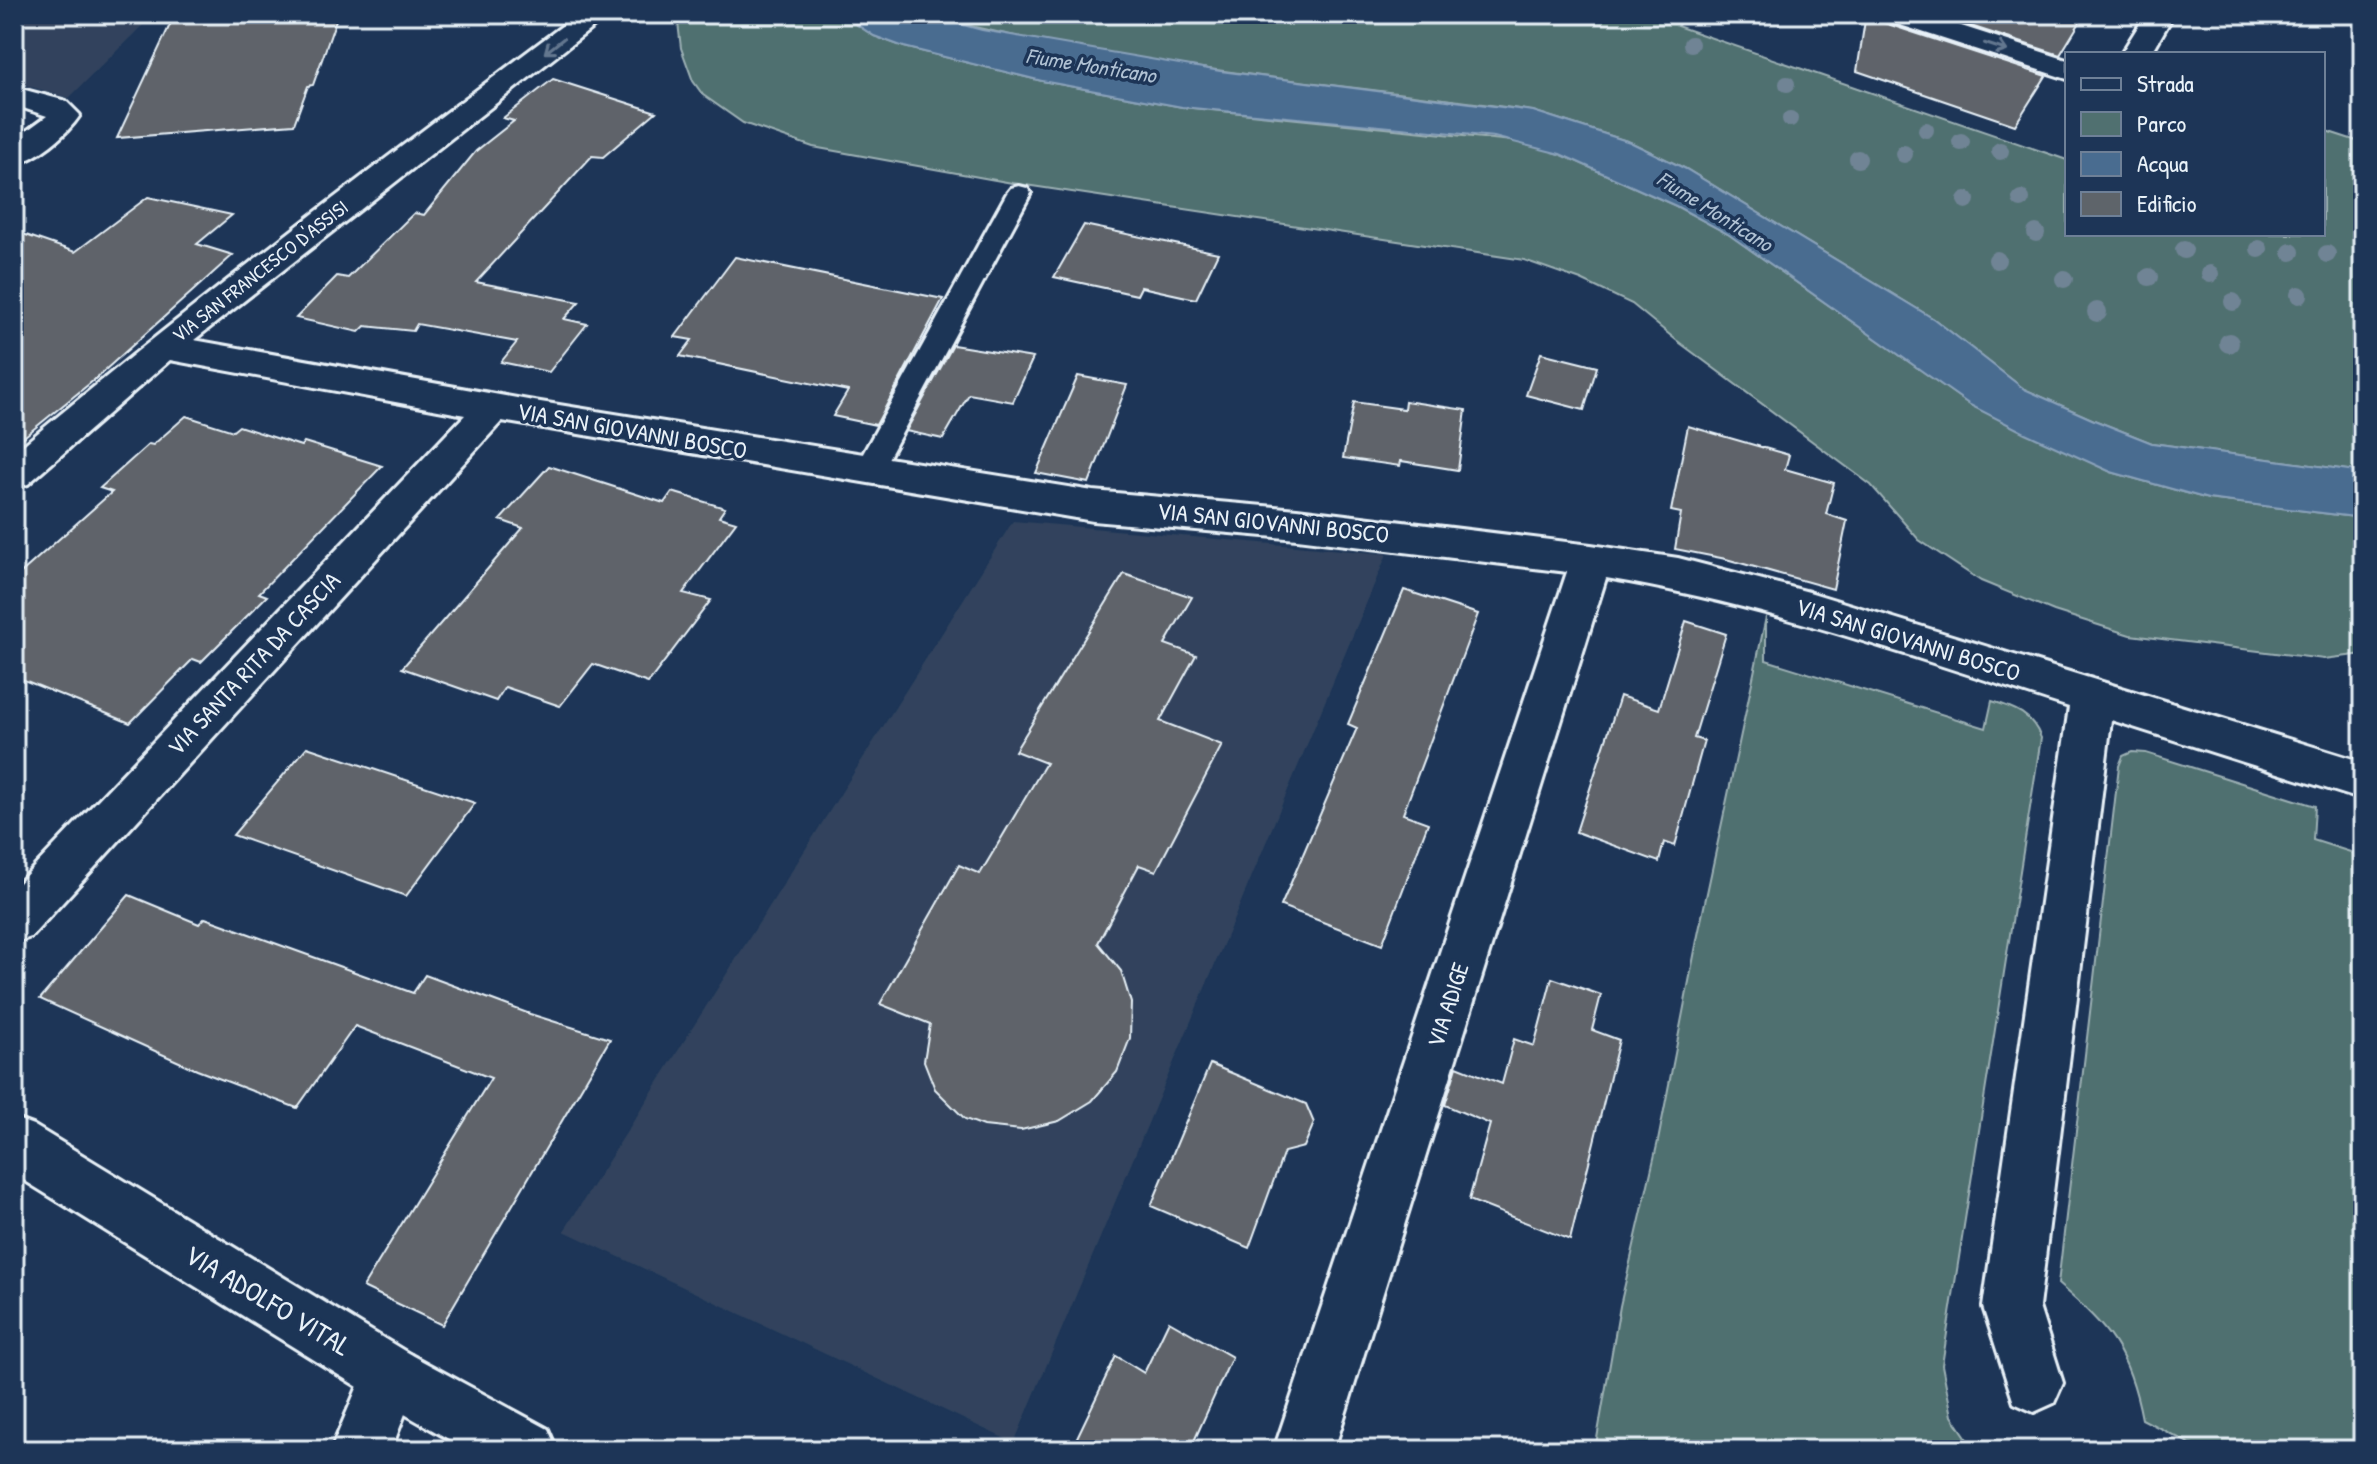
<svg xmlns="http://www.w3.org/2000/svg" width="2377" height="1464" viewBox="0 0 2377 1464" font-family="'Patrick Hand',sans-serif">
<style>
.built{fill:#30435d}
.green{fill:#507070;stroke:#9cb0b4;stroke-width:2}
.water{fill:#496c90;stroke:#89a1ba;stroke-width:2}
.building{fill:#5e646a;stroke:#e8f1f8;stroke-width:2}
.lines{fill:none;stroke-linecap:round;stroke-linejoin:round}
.service-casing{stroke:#e8f1f8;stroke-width:6}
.minor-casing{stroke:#e8f1f8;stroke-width:6}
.tertiary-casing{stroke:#e8f1f8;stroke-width:6}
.service{fill:#1d3557;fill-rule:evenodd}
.minor{fill:#1d3557;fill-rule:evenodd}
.tertiary{fill:#1d3557;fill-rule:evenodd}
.tree{fill:#708495}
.oneway{stroke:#64778f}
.labels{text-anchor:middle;stroke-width:7;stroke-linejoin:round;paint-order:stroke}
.far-street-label{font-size:20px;fill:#e8f1f8;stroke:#1d3557}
.far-water-label{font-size:22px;font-style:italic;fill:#b0c2d4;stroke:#1d3557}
.street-label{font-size:24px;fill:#e8f1f8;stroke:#1d3557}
.near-street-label{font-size:28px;fill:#e8f1f8;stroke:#1d3557}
</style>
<rect width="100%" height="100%" fill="#1d3557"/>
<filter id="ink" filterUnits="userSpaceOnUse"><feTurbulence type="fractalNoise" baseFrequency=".0125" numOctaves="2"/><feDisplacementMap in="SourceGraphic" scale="16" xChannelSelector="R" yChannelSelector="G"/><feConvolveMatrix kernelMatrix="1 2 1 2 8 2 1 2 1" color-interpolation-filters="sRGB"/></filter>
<g filter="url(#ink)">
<g class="built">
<path d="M14,14H154L69,98L14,82Z"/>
<path d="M1013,521L1387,554L1014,1443L564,1231Z"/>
</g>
<g class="green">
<path d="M677,14H841L874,36L904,47L1042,81L1182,107L1522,142L1560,154L1676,206L1728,234L1970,405L2111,472L2208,499L2363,518V654L2324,659L2130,635L2054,611L1981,581L1919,540L1871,485L1676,340L1632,304L1581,280L1524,260L1012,183L813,147L743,123L703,95L693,81L681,48Z"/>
<path d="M922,14H1688L1677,26L2067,160V234H2323V130L2363,143V472L2152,443L2094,420L2024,389L1934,319L1686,169L1630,142L1533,111C1330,82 1122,67 922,14Z"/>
<path d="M1766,617V660L1986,728L1992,701C2015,708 2032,714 2041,738L1942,1365L1952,1416L1975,1450H1595L1620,1306L1658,1141L1698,935Z"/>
<path d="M2132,752L2146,753L2315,806L2313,840L2363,856V1450H2202L2142,1419C2129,1351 2110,1329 2058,1284L2119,766L2123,756Z"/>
</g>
<path class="water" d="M841,14H922L982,30L1220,71L1533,111L1630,142L1686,169L1934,319L2024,389L2094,420L2152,443L2363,472V518L2208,499L2111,472L2025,433L1970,405L1728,234L1676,206L1560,154L1494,137L1182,107L1042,81L904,47L874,36Z"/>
<g class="building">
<path d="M175,14H338L313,85L308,86L294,124L117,138Z"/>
<path d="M1866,14H1878L1884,23L2046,76L2015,125L1857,71Z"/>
<path d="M1934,14H2085L2060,55Z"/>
<path d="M553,79L656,112L603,157L592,156L476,282L579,302L564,319L587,324L549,372L501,362L517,342L417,324L413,331L365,326L359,332L296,318L337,276L348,278L414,213L424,215L476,151L514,121L503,118Z"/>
<path d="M148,197L232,215L197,244L233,255L94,380L14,445V231L75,252Z"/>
<path d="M1084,225L1218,253L1196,299L1141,287L1137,295L1054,277Z"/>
<path d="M735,257L943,299L876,425L833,416L848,391L680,356L692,340L675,337Z"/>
<path d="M953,345L1033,358L1013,402L969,394L943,439L906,431Z"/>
<path d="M1541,353L1597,367L1584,410L1526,395Z"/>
<path d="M1078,376L1127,385L1089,483L1036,473Z"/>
<path d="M1405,401L1466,410L1458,470L1401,461L1400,466L1343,458L1354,402L1404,409Z"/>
<path d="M186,416L233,431L239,426L301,446L304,442L382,466L259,593L267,596L201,662L193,659L130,723L14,676V579L112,492L100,488L149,444L153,445Z"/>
<path d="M1688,426L1789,455L1785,469L1834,483L1826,514L1847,521L1833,589L1726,559L1675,549L1681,513L1671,511Z"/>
<path d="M549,466L664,503L672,492L725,508L719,517L736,522L683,593L711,600L648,683L593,664L560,706L505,687L496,701L402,668L523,528L500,520Z"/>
<path d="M1124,574L1192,597L1165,644L1196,655L1160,721L1222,745L1156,871L1139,865L1098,943L1121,971L1131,1003L1130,1038L1117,1072L1092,1101L1059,1121L1021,1130L984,1126L965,1119L935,1089L924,1061L930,1024L880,1004L959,865L980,874L1046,763L1015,751Z"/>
<path d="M1404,590L1478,614L1403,814L1428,823L1382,945L1281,906L1357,728L1348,724Z"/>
<path d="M1686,621L1726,634L1694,738L1704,741L1675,846L1664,842L1659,862L1576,832L1620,696L1659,709Z"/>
<path d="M307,747L475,803L406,896L233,835Z"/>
<path d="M129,895L199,924L205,918L413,993L425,975L530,1014L610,1039L442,1325L363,1287L491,1078L355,1026L297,1108L197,1070L40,999Z"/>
<path d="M1552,978L1601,995L1592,1030L1619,1040L1570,1240L1469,1200L1490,1124L1445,1105L1457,1066L1502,1084L1514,1039L1534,1046Z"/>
<path d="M1210,1064L1306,1104L1314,1123L1304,1147L1284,1152L1249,1248L1151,1206Z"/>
<path d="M1169,1321L1232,1357L1190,1450H1071L1116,1356L1144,1373Z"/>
</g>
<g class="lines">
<defs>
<path id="service" d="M1019,186L1027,188L1031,193L882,470L878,477L868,480L858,477L854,470L1007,193L1011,188Z"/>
<g id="minor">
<path d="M578,14H610L194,340L528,400L1093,491L1297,509L1591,545L1678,558L1809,592L2363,762V800L2111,720L2039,1307L2063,1383L2054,1403L2034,1412L2014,1403L1983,1307L2069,707C1916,658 1764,604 1606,578L1334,1450H1274L1567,572L1297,539L1093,521L502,421L31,937L14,943V888L465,415L170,360L28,484L14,488V453C197,299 387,157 578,14Z"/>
<path d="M1881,14H1924L2067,60V79L1885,20Z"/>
<path d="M2146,14H2174L2151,54H2121Z"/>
<path d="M14,87L66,101L80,115C66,136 38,158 14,165V140L47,116L14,105Z"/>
<path d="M391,1346L411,1355L420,1375L391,1450H331L371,1355Z"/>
</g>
<path id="tertiary" d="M14,1118L33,1125L411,1355L548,1429L557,1450H468L371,1395L14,1174Z"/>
</defs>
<use href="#service" class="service-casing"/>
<use href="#minor" class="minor-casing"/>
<use href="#tertiary" class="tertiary-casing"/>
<use href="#service" class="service"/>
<use href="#minor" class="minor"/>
<use href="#tertiary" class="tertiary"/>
</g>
<g class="tree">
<circle cx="1691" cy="44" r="8"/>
<circle cx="1787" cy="84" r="8"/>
<circle cx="1790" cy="119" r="8"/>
<circle cx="1926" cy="130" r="8"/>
<circle cx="1961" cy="142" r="9"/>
<circle cx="2000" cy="151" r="9"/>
<circle cx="1904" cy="154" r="9"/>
<circle cx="1858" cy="159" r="9"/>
<circle cx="2021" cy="199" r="9"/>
<circle cx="1966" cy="200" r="9"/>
<circle cx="2036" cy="233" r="9"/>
<circle cx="2259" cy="249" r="9"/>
<circle cx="2184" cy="250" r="9"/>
<circle cx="2291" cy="252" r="9"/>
<circle cx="2327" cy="254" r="9"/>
<circle cx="1997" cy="260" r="9"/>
<circle cx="2210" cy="274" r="9"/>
<circle cx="2149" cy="277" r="9"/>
<circle cx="2064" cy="279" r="9"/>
<circle cx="2299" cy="295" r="9"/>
<circle cx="2233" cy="302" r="9"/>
<circle cx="2097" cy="312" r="10"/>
<circle cx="2229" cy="343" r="10"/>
</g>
<defs><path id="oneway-shaft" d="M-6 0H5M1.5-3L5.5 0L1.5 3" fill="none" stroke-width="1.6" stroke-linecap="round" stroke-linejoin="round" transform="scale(2)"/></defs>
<g class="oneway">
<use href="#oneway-shaft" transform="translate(554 46) rotate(142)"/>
<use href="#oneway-shaft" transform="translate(1996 47) rotate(18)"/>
</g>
</g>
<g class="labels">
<g class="far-street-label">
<text transform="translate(260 271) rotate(-38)" y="7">VIA SAN FRANCESCO D'ASSISI</text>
</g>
<g class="far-water-label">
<text transform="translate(1091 65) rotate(9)" y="8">Fiume Monticano</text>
<text transform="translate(1715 211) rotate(32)" y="8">Fiume Monticano</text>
</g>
<g class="street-label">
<text transform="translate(632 431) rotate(10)" y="8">VIA SAN GIOVANNI BOSCO</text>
<text transform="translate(1273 523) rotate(6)" y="8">VIA SAN GIOVANNI BOSCO</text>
<text transform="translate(1908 640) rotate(17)" y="8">VIA SAN GIOVANNI BOSCO</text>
<text transform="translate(254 664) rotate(-47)" y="8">VIA SANTA RITA DA CASCIA</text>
<text transform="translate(1448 1005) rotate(-72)" y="8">VIA ADIGE</text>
</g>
<g class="near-street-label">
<text transform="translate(268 1300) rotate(31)" y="10">VIA ADOLFO VITAL</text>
</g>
</g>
<rect width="2377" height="1464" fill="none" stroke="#1d3557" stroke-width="48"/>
<rect x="24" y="24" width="2329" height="1416" fill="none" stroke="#e8f1f8" stroke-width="3" filter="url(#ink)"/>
<rect x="2065" y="52" width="260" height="184" fill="#1d3557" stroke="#6e8097" stroke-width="2"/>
<rect x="2081" y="78" width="40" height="12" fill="#1d3557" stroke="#6e8097" stroke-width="2"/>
<text x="2137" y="92" font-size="24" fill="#e8f1f8">Strada</text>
<rect x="2081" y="112" width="40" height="24" fill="#507070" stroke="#6e8097" stroke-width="2"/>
<text x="2137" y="132" font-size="24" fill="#e8f1f8">Parco</text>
<rect x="2081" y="152" width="40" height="24" fill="#496c90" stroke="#6e8097" stroke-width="2"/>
<text x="2137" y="172" font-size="24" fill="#e8f1f8">Acqua</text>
<rect x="2081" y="192" width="40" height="24" fill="#5e646a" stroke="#6e8097" stroke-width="2"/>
<text x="2137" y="212" font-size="24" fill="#e8f1f8">Edificio</text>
</svg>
